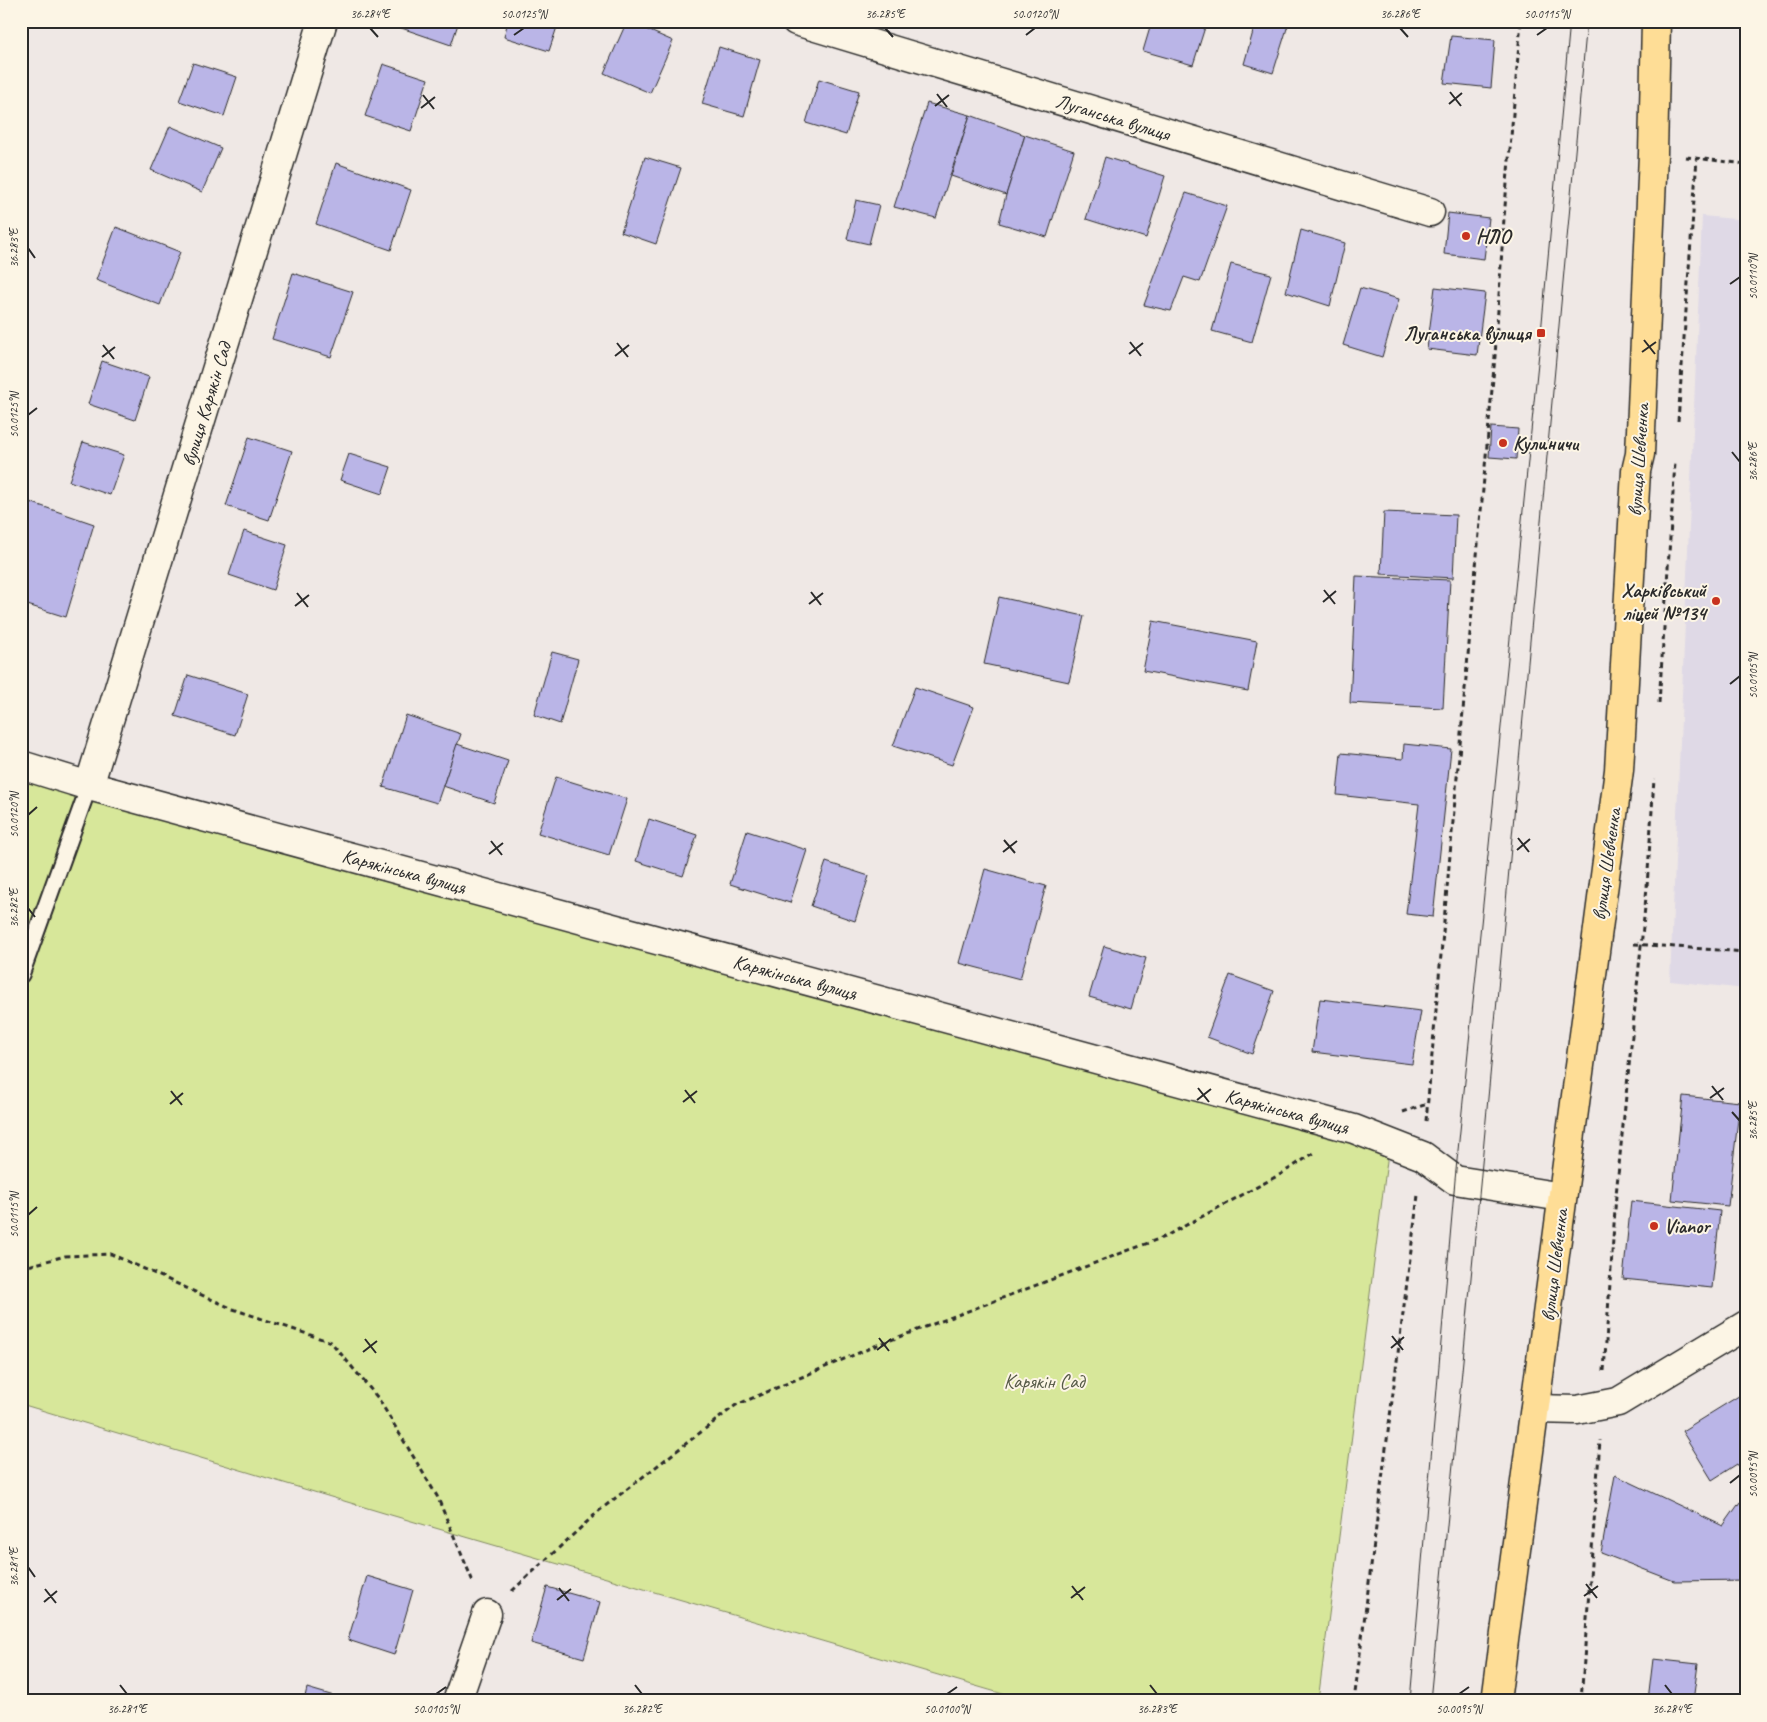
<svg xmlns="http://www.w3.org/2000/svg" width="1767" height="1722" viewBox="0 0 1767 1722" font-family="Caveat,sans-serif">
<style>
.built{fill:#dfd9e6}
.green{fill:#d7e79a;stroke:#818962}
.building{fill:#bab5e7;stroke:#2b2b2b}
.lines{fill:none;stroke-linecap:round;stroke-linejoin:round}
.service-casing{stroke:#2b2b2b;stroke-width:19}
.minor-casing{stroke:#2b2b2b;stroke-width:31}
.primary-casing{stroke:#2b2b2b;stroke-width:31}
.path{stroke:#2b2b2b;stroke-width:3;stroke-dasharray:5 4;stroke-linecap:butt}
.service{stroke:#fcf5e5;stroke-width:15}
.minor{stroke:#fcf5e5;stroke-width:28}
.primary{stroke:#fedd96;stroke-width:28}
.tram{stroke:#2b2b2b;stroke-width:1}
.ticks{fill:none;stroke:#2b2b2b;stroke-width:2}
.poi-dot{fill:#c8321e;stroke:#fcf5e5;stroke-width:2}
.labels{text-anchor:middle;stroke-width:4;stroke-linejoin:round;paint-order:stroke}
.street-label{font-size:20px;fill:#2b2b2b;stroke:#fcf5e5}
.poi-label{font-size:20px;font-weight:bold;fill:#2b2b2b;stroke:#fcf5e5;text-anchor:start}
.park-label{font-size:20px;fill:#565a47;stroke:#fcf5e5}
.neatline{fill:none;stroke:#2b2b2b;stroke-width:2}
.ticks-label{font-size:12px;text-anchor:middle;fill:#2b2b2b}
</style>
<rect width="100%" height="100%" fill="#efe8e5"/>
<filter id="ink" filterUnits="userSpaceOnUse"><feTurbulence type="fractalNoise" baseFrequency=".02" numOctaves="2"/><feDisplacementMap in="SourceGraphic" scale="10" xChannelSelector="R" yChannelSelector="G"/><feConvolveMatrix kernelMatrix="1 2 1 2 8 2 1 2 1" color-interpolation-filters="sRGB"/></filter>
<g filter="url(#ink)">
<path class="built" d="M1702,216L1746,220V989L1670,981Z"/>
<path class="green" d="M21,779L1388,1153L1318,1701H1027L384,1513L21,1404Z"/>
<g class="building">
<path d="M381,21H459L451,45Z"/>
<path d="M508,21H559L549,51L504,37Z"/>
<path d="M627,21L673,41L650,93L604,73Z"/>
<path d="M1152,21H1207L1193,65L1143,51Z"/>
<path d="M1256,21L1289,22L1273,73L1244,64Z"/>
<path d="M1451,36L1495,40L1491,88L1444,83Z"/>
<path d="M719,47L760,60L744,116L702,104Z"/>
<path d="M193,63L237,77L224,116L179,101Z"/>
<path d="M383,64L428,79L411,131L365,116Z"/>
<path d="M819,79L859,91L846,135L806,123Z"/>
<path d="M927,103L970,115L936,218L894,207Z"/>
<path d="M970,115L1025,135L1006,195L951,176Z"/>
<path d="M170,126L221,148L202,192L151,170Z"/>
<path d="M1025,135L1074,151L1047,237L999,223L1006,195Z"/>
<path d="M645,157L681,168L656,244L621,232Z"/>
<path d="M1105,157L1165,176L1146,238L1086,219Z"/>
<path d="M336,163L411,190L391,250L316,224Z"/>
<path d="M1186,193L1227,206L1200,282L1184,277L1171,311L1144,305Z"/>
<path d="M856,200L879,205L869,244L847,239Z"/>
<path d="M1448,213L1489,218L1484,259L1444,254Z"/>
<path d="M116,227L180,252L160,305L96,280Z"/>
<path d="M1301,230L1345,243L1330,306L1286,292Z"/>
<path d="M1231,264L1271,274L1252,342L1212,331Z"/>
<path d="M293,273L353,292L331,357L272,339Z"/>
<path d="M1435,287L1485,293L1477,355L1427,349Z"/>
<path d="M1360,288L1399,299L1382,357L1343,345Z"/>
<path d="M102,361L149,377L135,420L88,404Z"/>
<path d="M1491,427L1518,429L1516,459L1489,457Z"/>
<path d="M249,437L292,451L269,520L226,506Z"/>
<path d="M83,442L124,455L110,495L69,481Z"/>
<path d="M349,454L391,467L382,494L340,480Z"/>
<path d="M21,499L94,524L66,617L21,603Z"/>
<path d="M1384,512L1456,515L1453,578L1381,574Z"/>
<path d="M244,531L287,545L273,590L229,575Z"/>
<path d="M1356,576L1450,580L1443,708L1350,703Z"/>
<path d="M999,597L1084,616L1069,682L984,664Z"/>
<path d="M1153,621L1257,641L1248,691L1143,671Z"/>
<path d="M552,652L578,659L560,724L534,715Z"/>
<path d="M188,675L248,694L235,735L175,716Z"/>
<path d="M915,687L974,707L952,765L893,746Z"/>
<path d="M406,715L461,734L437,803L383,787Z"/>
<path d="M457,744L508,761L494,803L443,786Z"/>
<path d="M1404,744L1451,749L1433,917L1406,914L1419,804L1337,795L1341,753L1403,759Z"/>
<path d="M556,777L627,799L609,855L538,833Z"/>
<path d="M649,819L697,835L683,876L636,861Z"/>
<path d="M747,831L807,850L790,903L730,884Z"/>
<path d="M826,862L869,876L855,921L811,906Z"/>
<path d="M985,869L1046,886L1020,979L959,963Z"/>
<path d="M1104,946L1146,958L1131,1009L1089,997Z"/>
<path d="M1230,975L1274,991L1252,1054L1207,1037Z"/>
<path d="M1320,999L1421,1011L1412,1064L1312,1052Z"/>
<path d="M1683,1096L1740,1102L1728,1206L1672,1200Z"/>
<path d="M1631,1201L1720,1211L1712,1288L1623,1279Z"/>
<path d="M1742,1394L1746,1401V1469L1742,1471L1737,1464L1712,1480L1682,1431Z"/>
<path d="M1615,1475L1723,1526L1740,1502L1746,1504V1580L1674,1581L1601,1553Z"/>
<path d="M367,1576L413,1590L394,1655L348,1640Z"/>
<path d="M547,1587L600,1602L584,1658L531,1643Z"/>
<path d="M1653,1659L1698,1664L1693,1701H1648Z"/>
<path d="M307,1688L351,1701H304Z"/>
<path d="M515,1694L538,1701H513Z"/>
</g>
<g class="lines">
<defs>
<path id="service" d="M21,975L89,786"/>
<g id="minor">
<path d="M796,21L1430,212"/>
<path d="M21,765L89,786L1354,1129L1423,1156L1455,1180L1562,1197"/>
<path d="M89,786L323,21"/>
<path d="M1535,1409L1577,1410L1618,1402L1746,1325"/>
<path d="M457,1701L487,1614"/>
</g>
<path id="primary" d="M1496,1701L1619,770L1636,471L1640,454L1653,154L1656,21"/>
</defs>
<use href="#service" class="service-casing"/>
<use href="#minor" class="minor-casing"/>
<use href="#primary" class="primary-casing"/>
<g class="path">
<path d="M1686,157L1746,164"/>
<path d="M1678,421L1697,158"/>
<path d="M1659,703L1675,463"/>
<path d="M1634,944L1746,952"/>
<path d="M1403,1112L1427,1104"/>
<path d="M1426,1121L1495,356L1504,218L1521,21"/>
<path d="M21,1268L65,1256L111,1254L233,1309L331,1342L378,1398L437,1496L474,1584"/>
<path d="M1604,1371L1616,1195L1647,887L1654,779"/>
<path d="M512,1591L600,1510L736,1405L875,1346L1164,1237L1281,1174L1314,1153"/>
<path d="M1354,1701L1418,1195"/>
<path d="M1581,1701L1600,1440"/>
</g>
<use href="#service" class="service"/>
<use href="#minor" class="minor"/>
<use href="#primary" class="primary"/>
<g class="tram">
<path d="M1410,1701L1455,1180L1541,333L1570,21"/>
<path d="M1430,1701L1480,1185L1587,21"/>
</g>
</g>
</g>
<path class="ticks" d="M370,28L378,37M885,28L893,37M1400,28L1408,37M514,35L524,28M1026,35L1035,28M1537,35L1547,28M1450,92L1461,106M937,94L947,107M423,95L434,109M1449,104L1462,93M935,106L949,95M421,108L435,97M28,248L35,258M1730,284L1740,277M1644,340L1655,354M1130,342L1141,356M617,343L628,357M103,345L114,359M1642,352L1656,342M1129,354L1143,343M615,356L629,345M102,357L115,347M28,415L37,408M1732,452L1740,462M1324,590L1335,604M811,592L821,605M297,593L308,607M1323,602L1336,591M809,604L823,593M295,606L309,595M1730,684L1740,676M28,815L37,807M1518,838L1529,852M1004,840L1015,853M491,841L502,855M1517,850L1530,839M1003,852L1017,841M489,854L503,843M28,908L35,917M1712,1086L1723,1100M1198,1088L1209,1102M685,1090L695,1103M171,1091L182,1105M1710,1098L1724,1088M1197,1100L1211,1089M683,1102L697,1091M170,1104L183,1093M1732,1112L1740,1121M28,1215L37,1207M1392,1336L1403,1350M879,1338L889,1351M365,1339L376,1353M1391,1348L1404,1337M877,1350L891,1339M363,1352L377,1341M1730,1483L1740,1475M28,1567L35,1577M1586,1584L1597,1598M1072,1586L1083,1600M559,1588L569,1601M45,1589L56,1603M1584,1596L1598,1586M1071,1598L1085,1587M557,1600L571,1589M44,1602L57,1591M120,1685L127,1694M635,1685L642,1694M1150,1685L1157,1694M1665,1685L1672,1694M436,1694L446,1687M947,1694L957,1687M1459,1694L1469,1687"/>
<g class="poi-dot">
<circle cx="1466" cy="236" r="5"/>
<rect x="1536" y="328" width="10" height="10" rx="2.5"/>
<circle cx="1503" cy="443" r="5"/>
<circle cx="1716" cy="601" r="5"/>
<circle cx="1654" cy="1226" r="5"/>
</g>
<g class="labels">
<g class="street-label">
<text transform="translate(1113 117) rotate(17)" y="7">Луганська вулиця</text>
<text transform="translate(206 404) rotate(-73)" y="7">вулиця Карякін Сад</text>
<text transform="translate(1638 460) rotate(-86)" y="7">вулиця Шевченка</text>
<text transform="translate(1606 864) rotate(-82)" y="7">вулиця Шевченка</text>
<text transform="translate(404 871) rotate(15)" y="7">Карякінська вулиця</text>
<text transform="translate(795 977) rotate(15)" y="7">Карякінська вулиця</text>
<text transform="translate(1287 1111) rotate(15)" y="7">Карякінська вулиця</text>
<text transform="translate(1554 1265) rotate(-83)" y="7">вулиця Шевченка</text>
</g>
<g class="poi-label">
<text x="1476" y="243">НЛО</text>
<text x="1531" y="340" text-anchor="end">Луганська вулиця</text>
<text x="1513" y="450">Кулиничи</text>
<text x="1706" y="597" text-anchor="end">Харківський<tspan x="1706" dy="23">ліцей №134</tspan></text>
<text x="1664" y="1233">Vianor</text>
</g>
<g class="park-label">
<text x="1044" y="1388">Карякін Сад</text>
</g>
</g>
<rect width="1767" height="1722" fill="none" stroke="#fcf5e5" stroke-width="55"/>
<rect x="28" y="28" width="1712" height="1666" class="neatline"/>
<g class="ticks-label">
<text x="370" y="18">36.284°E</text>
<text x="524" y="18">50.0125°N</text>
<text x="885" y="18">36.285°E</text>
<text x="1035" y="18">50.0120°N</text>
<text x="1400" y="18">36.286°E</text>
<text x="1547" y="18">50.0115°N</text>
<text transform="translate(14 248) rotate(-90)" y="4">36.283°E</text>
<text transform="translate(1753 277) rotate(-90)" y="4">50.0110°N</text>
<text transform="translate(14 415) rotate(-90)" y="4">50.0125°N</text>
<text transform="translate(1753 462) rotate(-90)" y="4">36.286°E</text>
<text transform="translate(1753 676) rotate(-90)" y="4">50.0105°N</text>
<text transform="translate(14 815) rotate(-90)" y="4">50.0120°N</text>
<text transform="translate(14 908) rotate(-90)" y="4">36.282°E</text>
<text transform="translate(1753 1121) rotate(-90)" y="4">36.285°E</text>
<text transform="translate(14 1215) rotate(-90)" y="4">50.0115°N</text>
<text transform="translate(1753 1475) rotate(-90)" y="4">50.0095°N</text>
<text transform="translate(14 1567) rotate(-90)" y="4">36.281°E</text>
<text x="127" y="1713">36.281°E</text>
<text x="436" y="1713">50.0105°N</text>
<text x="642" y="1713">36.282°E</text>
<text x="947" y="1713">50.0100°N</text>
<text x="1157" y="1713">36.283°E</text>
<text x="1459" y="1713">50.0095°N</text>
<text x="1672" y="1713">36.284°E</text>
</g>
</svg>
